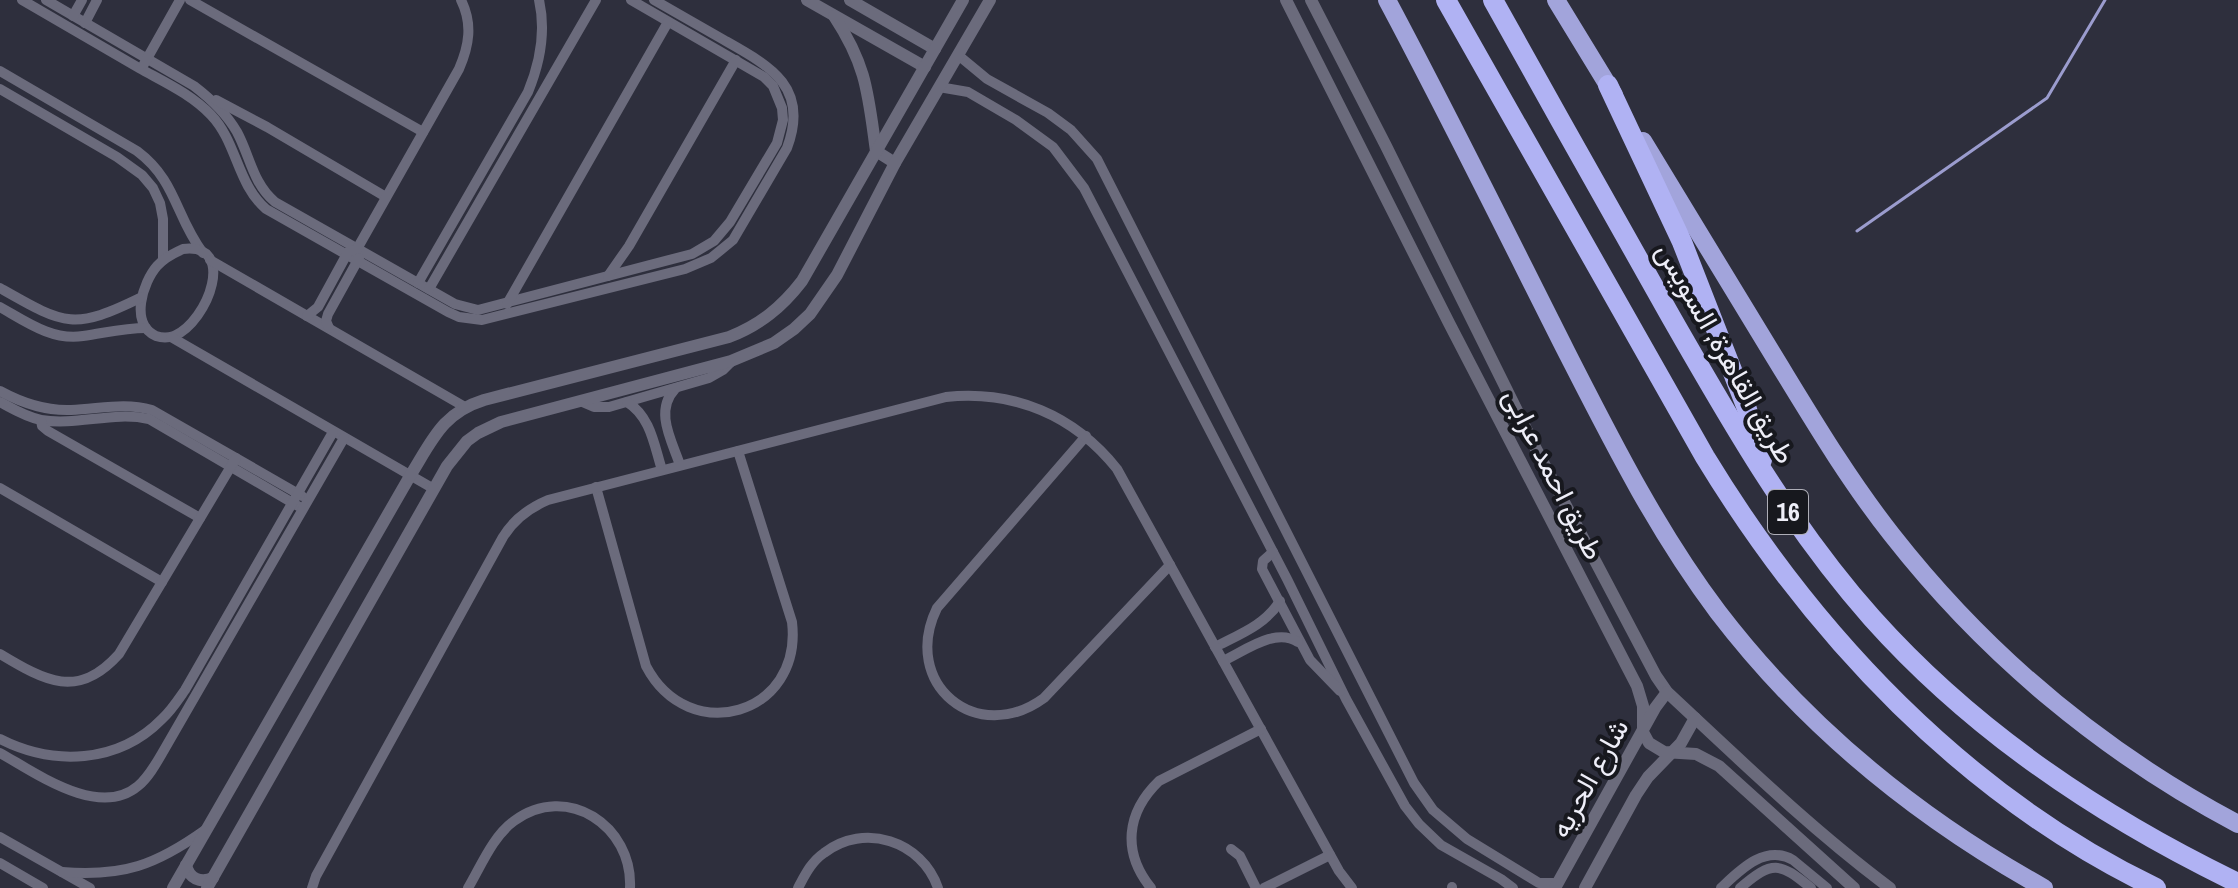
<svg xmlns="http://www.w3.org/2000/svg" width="2238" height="888" viewBox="0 0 2238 888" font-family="'Archivo Narrow',Vazirmatn,sans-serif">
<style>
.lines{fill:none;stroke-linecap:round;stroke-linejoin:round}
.stream{stroke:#9b9cce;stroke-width:3}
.minor{stroke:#6b6b7c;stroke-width:10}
.tertiary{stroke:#6b6b7c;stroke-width:12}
.trunk{stroke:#a2a4db;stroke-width:18}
.motorway{stroke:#b0b2f3;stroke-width:20}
.labels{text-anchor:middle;stroke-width:8;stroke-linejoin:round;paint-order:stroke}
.shield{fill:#17181e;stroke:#aeaeb7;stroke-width:2}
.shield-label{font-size:26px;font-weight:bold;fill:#eeeef8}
.street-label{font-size:28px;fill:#eeeef8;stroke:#17181e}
</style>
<rect width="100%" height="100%" fill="#2e2f3d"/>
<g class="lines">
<path class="stream" d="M1857,231L2047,98L2105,0"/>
<g class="minor">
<path d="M22,0C61,23 100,45 139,68C164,82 191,94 211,115C237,142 237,184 266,209L448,312L459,317L482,320L685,269L711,258L733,240L787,148C810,87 770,66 724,40C701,27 677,13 654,0"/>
<path d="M46,0L194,86C211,99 226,113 237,132C250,156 253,184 275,202L455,304L478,310L692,254L714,241L730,222L777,143L783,120L782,108L773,86L764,77L631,0"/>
<path d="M190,0L423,132"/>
<path d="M73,16L82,0"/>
<path d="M85,23L97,0"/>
<path d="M958,55L987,79L1048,113L1071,130L1097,159L1414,783L1433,810L1467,839L1539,883H1558"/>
<path d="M144,64L180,0"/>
<path d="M0,71L137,151C177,181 175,216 203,253"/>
<path d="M939,87L968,92L1016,120L1053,147L1084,188L1287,579L1346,699L1405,806L1419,824L1441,845L1501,879L1513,888"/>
<path d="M0,89L117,157L142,175L153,188L160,203L163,219V260"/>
<path d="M216,100L267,127L386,197"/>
<path d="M183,249C237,242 209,321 174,336C168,338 162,338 156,336C129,324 143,282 157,266C164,258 174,253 183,249Z"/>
<path d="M210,260L465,407"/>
<path d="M608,276L629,246L736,60"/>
<path d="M418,283L528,92C540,63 546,31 539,0"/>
<path d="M0,288C65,325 73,331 142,297"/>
<path d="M429,289L596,0"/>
<path d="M507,304L668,22"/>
<path d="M0,307C25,321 52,341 83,336C105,333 123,328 146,328"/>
<path d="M307,316L318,307L348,252L357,249L459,69C469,46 473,24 461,0"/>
<path d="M329,328L326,321L328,314L359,258"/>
<path d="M171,337L434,489"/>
<path d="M675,389C654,411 672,441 680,465"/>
<path d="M0,391C22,403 46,411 71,410C100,409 124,402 152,410L302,496"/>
<path d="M580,401L594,407H609L709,378L723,370L731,362"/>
<path d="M0,402C13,409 26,417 41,420C77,426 113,411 149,419L298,506"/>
<path d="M627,402C651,417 654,445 662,470"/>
<path d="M41,420L42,426L48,431L200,518"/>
<path d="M1086,436L937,608C900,684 977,747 1044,698L1170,565"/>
<path d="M596,487L646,666C689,748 803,715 792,622L738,451"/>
<path d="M0,488L162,582"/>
<path d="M1273,552L1263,561L1262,569L1310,660L1340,691"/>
<path d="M1215,647C1240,634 1265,625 1280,601"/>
<path d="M0,654C45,681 78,700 119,654L236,458"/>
<path d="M1223,661C1245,651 1275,627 1298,642"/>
<path d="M0,739C53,766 118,764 162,719C171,711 178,700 185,690L333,432"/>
<path d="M0,753C36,773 99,819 138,786C149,777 157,762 164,750L344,438"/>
<path d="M0,837L90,888"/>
<path d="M1231,849L1240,856L1256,888"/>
<path d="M0,863L43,888"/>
<path d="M62,872C123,877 156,865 205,830"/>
<path d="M312,888L316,876L503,537C514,519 529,508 548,500L946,397C1014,390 1074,415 1117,469L1339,871L1352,888"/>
<path d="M468,888C481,866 493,836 514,821C567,782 633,826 630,888"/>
<path d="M798,888C805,875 811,862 824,853C864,822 922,841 938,888"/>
<path d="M1151,888C1122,852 1126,813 1159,781L1261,729"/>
<path d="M1264,888L1330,855"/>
<path d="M1452,888V887"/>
<path d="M1721,888C1740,870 1765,844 1793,860L1827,888"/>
<path d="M1740,888C1773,860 1779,862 1811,888"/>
</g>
<g class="tertiary">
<path d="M807,0L925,67"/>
<path d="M850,0L935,49"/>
<path d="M1286,0L1449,323L1637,686L1643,706V732L1649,743L1664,752L1696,754L1719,766L1854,888"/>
<path d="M1311,0L1386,146L1535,447L1656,676L1667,692C1739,759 1811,829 1890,888"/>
<path d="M834,16C867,66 868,94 876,151L895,163"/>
<path d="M186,865C189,878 200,884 213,878"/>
<path d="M173,888L410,476C432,441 442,413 484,400L729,337C760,325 782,307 802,281L963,0"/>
<path d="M207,888L447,466L467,441L478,433L501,422L731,361L774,343L794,329L810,314L837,275L895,163L990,0"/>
<path d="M1555,888L1655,708L1667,692"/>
<path d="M1585,888L1636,795L1648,777L1681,743L1695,718"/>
</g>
<g class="trunk">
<path d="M1387,0C1449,116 1507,234 1566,351C1612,441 1657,531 1718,612C1806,727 1918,818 2044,888"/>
<path d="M1556,0L1614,95"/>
<path d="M1643,141C1686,211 1729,282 1772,353C1810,415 1847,478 1892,535C1986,655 2104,753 2238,824"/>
</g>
<g class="motorway">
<path d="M1446,0L1705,457C1814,636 1965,796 2156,888"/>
<path d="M1493,0C1552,106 1611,211 1671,317C1731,422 1791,527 1872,618C1974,732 2101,817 2238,883"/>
<path d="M1608,85L1682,242L1746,406L1762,460"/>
</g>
</g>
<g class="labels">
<rect class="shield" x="1768" y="490" width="40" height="44" rx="6"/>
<g class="shield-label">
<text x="1788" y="521">16</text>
</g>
<g class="street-label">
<text transform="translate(1726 353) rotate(60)" y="10">طريق القاهرة, السويس</text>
<text transform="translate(1554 474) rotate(63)" y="10">طريق احمد عرابى</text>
<text transform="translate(1589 778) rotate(-61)" y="10">شارع الحريه</text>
</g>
</g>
</svg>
